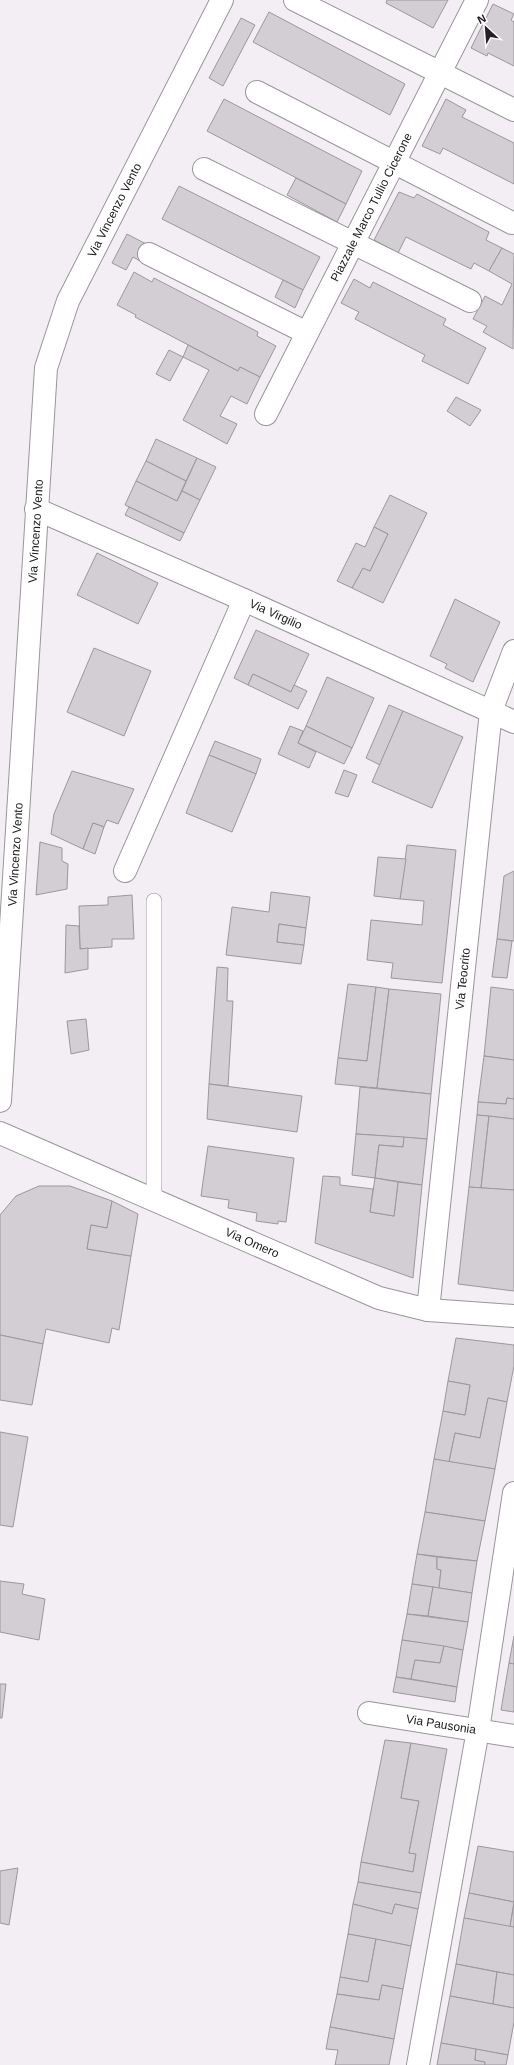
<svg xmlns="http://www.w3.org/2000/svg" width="514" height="2065" viewBox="0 0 514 2065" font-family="Arial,sans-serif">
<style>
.building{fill:#d2ced3;stroke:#9c979d}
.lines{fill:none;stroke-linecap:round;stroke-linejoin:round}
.lane-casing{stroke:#9a959b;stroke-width:16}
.street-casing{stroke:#9a959b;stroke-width:24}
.lane{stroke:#fff;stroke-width:15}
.street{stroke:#fff;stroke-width:22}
.labels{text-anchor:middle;stroke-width:3;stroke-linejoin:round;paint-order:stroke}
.street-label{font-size:12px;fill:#222022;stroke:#fefcfe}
</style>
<rect width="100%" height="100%" fill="#f3eef3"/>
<g class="building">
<path d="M387,0H448L433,28L386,3Z"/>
<path d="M493,4L514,14L511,20L514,22V66L488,53L487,56L471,48Z"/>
<path d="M269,12L405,84L390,115L253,42Z"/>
<path d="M241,18L255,25L223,86L209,78Z"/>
<path d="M224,99L362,171L346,204L207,131Z"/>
<path d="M446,99L466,110L462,117L514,143V184L443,148L440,154L422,146Z"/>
<path d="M296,178L346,204L337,222L287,195Z"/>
<path d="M179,186L320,257L303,290L162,219Z"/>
<path d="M399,192L414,198L417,194L489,232L486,240L502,248L489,271L474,263L471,269L406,237L398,253L374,240Z"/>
<path d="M127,234L148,245L140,261L133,257L126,270L112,263Z"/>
<path d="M502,248L514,254L513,349L483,332L487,326L473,319L485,296L502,305L512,284L489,271Z"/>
<path d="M134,272L152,282L154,278L258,332L257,336L276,346L260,377L240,367L238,371L135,317L136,315L117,305Z"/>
<path d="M354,279L370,288L373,282L446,319L443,325L486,348L468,384L422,361L425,355L355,319L359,312L341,303Z"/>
<path d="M283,280L303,290L295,308L275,297Z"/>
<path d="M188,345L238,371L240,367L260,377L247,404L231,396L220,416L237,424L227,444L183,420L209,370L183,357Z"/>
<path d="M169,350L183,357L170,381L156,374Z"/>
<path d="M456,397L481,410L470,426L447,411Z"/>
<path d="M156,439L197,458L186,481L146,461Z"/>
<path d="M197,458L216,467L200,500L182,491Z"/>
<path d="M146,461L186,481L177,501L136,481Z"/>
<path d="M136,481L177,501L182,491L200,500L184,533L125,505Z"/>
<path d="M390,495L427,513L383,603L352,588L363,568L370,571L388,534L374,527Z"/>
<path d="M129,507L184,533L180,541L125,515Z"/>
<path d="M374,527L388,534L370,571L363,568L352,588L337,581L356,543L365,547Z"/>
<path d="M97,553L158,583L138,624L77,595Z"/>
<path d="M455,599L500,622L473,682L445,668L447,664L430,656Z"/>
<path d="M256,630L309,654L291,692L253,674L248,685L234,678Z"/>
<path d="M94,648L151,671L124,736L67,712Z"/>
<path d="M253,674L291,692L294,685L307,691L298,709L248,685Z"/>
<path d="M327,677L374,698L352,748L306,726Z"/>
<path d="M389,705L403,711L380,765L366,758Z"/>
<path d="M403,711L463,737L432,808L372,782Z"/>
<path d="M290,726L303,731L298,743L316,752L309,768L278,754Z"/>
<path d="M306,726L352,748L344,764L298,743Z"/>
<path d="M215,741L261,759L256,774L209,755Z"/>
<path d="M209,755L256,774L232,832L186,813Z"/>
<path d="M344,770L357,775L348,797L335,793Z"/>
<path d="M72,771L134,789L118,824L107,820L104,827L93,823L83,849L51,834L54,814Z"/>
<path d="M93,823L104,827L95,854L83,849Z"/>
<path d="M40,842L62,848V861L68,864L67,889L36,895Z"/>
<path d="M407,845L456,850L442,983L391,978L393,963L367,960L371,920L422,925L424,901L400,899Z"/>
<path d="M378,857L406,859L400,899L374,896Z"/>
<path d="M514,871V941L497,939L504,876Z"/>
<path d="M271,892L310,897L306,928L279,924L277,942L304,945L301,964L226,955L232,907L269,912Z"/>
<path d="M132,895L134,939H112V947L80,949L79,906L108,905V897Z"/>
<path d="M279,924L306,928L304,945L277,942Z"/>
<path d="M66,925L79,926L80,949L88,948V969L65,973Z"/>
<path d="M497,939L512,941L507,978L492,977Z"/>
<path d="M217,967L228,968L227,1001H233L228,1086L209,1084Z"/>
<path d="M348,984L376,987L367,1061L338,1058Z"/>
<path d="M376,987L389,989L377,1088L335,1084L338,1058L367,1061Z"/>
<path d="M491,987L514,990V1060L484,1056Z"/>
<path d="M389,989L441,994L431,1094L377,1088Z"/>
<path d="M86,1019L89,1050L71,1054L67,1021Z"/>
<path d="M484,1056L514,1060V1099L507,1098L506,1104L478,1102Z"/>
<path d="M209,1084L302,1096L297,1132L207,1119Z"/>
<path d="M360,1087L431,1094L427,1139L356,1134Z"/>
<path d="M507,1098L514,1099V1119L477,1115L478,1102L506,1104Z"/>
<path d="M477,1115L489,1116L481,1188L469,1187Z"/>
<path d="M489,1116L514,1119V1190L481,1188Z"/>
<path d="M356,1134L404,1137L403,1147L379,1145L375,1178L352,1175Z"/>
<path d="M404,1137L427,1139L422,1185L375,1178L379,1145L403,1147Z"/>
<path d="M208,1146L294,1158L286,1222L278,1221V1224L256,1221L257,1213L228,1208L229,1200L201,1196Z"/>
<path d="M323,1176L340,1177V1185L373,1189L370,1212L394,1216L398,1182L422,1185L413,1278L315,1243Z"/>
<path d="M375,1178L398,1182L394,1216L370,1212Z"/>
<path d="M39,1186H70L112,1201L107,1228L91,1225L87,1249L131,1256L119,1330L112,1328L109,1343L46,1329L43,1344L0,1335V1215L16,1196Z"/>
<path d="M469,1187L514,1190V1291L458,1284Z"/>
<path d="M112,1201L138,1214L131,1256L87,1249L91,1225L107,1228Z"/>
<path d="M0,1335L43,1344L32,1405L0,1400Z"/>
<path d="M456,1338L514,1345V1366L507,1402L488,1398L480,1438L455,1433L449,1462L434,1459L443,1411L465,1415L470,1385L448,1381Z"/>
<path d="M448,1381L470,1385L465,1415L443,1411Z"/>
<path d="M488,1398L507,1402L495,1469L449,1462L455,1433L480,1438Z"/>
<path d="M0,1432L28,1437L13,1527L0,1525Z"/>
<path d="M434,1459L495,1469L485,1521L425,1512Z"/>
<path d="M425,1512L485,1521L477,1561L417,1554Z"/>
<path d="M417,1554L437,1557V1569L441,1570L439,1588L412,1584Z"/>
<path d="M437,1557L477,1561L472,1593L439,1588L441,1570L437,1569Z"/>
<path d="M0,1581L24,1584L22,1594L45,1599L39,1640L0,1632Z"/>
<path d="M412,1584L433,1587L428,1616L407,1614Z"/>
<path d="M433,1587L472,1593L468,1622L428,1616Z"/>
<path d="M407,1614L468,1622L463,1650L402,1640Z"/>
<path d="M514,1636V1664L509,1663Z"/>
<path d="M402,1640L444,1646L440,1663L415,1660L411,1679L396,1677Z"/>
<path d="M444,1646L463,1650L457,1687L411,1679L415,1660L440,1663Z"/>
<path d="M509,1663L514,1664V1712L501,1710Z"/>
<path d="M396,1677L457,1687L455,1702L393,1692Z"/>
<path d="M0,1684H6L2,1718H0Z"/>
<path d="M385,1740L411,1743L401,1798L419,1801L409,1853L416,1854L413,1872L361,1862Z"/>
<path d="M411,1743L447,1749L421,1893L358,1882L361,1862L413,1872L416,1854L409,1853L419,1801L401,1798Z"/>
<path d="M478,1846L514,1852V1902L469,1893Z"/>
<path d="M18,1868L9,1925L0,1923V1871Z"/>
<path d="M358,1882L421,1893L418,1909L395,1904L392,1914L353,1904Z"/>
<path d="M469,1893L514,1902L510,1927L464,1918Z"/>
<path d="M514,1903V1927H510Z"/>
<path d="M353,1904L392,1914L395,1904L418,1909L411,1946L348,1934Z"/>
<path d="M464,1918L514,1927V1975L456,1964Z"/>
<path d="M348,1934L376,1939L368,1982L340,1977Z"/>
<path d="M376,1939L411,1946L403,1989L382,1985L379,2000L337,1994L340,1977L368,1982Z"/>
<path d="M456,1964L497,1972L493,2004L450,1996Z"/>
<path d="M497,1972L514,1975V2008L493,2004Z"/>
<path d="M382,1985L403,1989L394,2039L330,2027L337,1994L379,2000Z"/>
<path d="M450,1996L514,2008V2022L508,2055L441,2043Z"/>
<path d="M330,2027L394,2039L389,2065H335L338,2050L326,2049Z"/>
<path d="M441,2043L476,2049L475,2060L485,2062V2065H437Z"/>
<path d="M476,2049L508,2055L506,2065H485V2062L475,2060Z"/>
</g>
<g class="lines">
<defs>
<path id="lane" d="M154,1201V901"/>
<g id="street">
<path d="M295,0L514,110"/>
<path d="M257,92L512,223"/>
<path d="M204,169L470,301"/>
<path d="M149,254L307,333"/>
<path id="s1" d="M266,414L477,0"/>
<path id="s2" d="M36,509L244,600L514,722"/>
<path d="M125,871L244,600"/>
<path id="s3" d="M0,1101L46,368L68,301L222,0"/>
<path id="s4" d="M0,1133L379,1298L428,1310L514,1316"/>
<path id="s5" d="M428,1310L491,711L514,651"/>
<path id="s6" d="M369,1713L514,1736"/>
<path d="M418,2065L478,1730L514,1493"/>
</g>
</defs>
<use href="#lane" class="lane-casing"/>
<use href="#street" class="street-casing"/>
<use href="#lane" class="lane"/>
<use href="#street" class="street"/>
</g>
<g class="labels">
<g class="street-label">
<text dy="4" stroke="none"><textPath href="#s1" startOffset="232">Piazzale Marco Tullio Cicerone</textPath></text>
<text dy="4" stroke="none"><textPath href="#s3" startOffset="907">Via Vincenzo Vento</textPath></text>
<text dy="4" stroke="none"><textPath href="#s3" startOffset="571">Via Vincenzo Vento</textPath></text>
<text dy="4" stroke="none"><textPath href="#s2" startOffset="262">Via Virgilio</textPath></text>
<text dy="4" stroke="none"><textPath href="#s3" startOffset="247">Via Vincenzo Vento</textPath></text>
<text dy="4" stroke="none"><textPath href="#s5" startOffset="333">Via Teocrito</textPath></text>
<text dy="4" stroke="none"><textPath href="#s4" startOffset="275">Via Omero</textPath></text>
<text dy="4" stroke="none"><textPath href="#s6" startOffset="73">Via Pausonia</textPath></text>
</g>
</g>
<g transform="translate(486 28) rotate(334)" stroke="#fefcfe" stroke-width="3" paint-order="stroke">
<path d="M0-3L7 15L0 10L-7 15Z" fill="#222022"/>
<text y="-6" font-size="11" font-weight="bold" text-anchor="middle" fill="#222022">N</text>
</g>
</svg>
